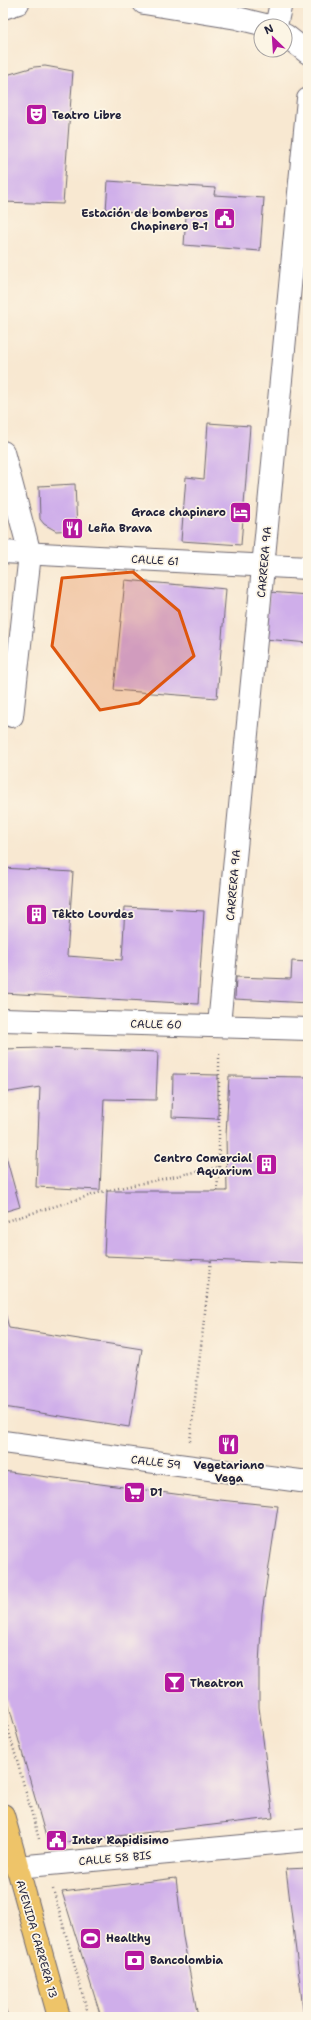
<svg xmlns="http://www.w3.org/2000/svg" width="311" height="2020" viewBox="0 0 311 2020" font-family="'Shantell Sans',sans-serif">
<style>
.building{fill:#cfaeea}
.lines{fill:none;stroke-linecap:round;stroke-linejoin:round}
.minor-casing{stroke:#6d6770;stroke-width:24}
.major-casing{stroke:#6d6770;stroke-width:24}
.path{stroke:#6d6770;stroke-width:2.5;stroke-dasharray:1 3;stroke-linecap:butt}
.minor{stroke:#fff;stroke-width:22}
.major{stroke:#eec469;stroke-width:22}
.marked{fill:#de560e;fill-opacity:0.2;stroke:#de560e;stroke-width:3;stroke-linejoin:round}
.labels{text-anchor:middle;stroke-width:3.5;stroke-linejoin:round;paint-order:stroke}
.poi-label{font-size:11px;font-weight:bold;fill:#22223b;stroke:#fcf5e5;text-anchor:start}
.street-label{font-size:11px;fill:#22223b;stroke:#fcf5e5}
</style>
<rect width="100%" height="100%" fill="#fcf5e5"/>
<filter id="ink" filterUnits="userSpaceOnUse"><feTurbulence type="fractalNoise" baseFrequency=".025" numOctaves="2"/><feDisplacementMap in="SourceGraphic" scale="8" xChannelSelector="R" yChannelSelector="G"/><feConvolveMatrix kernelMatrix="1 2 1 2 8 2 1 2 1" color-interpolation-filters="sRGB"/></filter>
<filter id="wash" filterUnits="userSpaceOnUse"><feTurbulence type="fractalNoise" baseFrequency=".012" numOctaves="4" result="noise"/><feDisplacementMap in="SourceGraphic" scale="16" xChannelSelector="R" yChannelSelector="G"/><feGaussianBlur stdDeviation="0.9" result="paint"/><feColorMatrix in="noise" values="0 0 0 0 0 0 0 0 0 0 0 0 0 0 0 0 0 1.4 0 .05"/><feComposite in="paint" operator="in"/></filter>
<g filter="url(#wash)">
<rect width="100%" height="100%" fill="#f8e8d1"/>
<g id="blocks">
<g class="building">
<path d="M45,66L73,71L63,204L3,202V76L34,67Z"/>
<path d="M108,181L215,188L214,195L264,198L260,251L184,245L186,216L106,211Z"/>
<path d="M208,423L250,426L241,545L181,541L186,477L204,479Z"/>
<path d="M75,484L77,530L56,531L44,524L40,519L39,486Z"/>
<path d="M125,580L226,589L217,698L114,690Z"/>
<path d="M269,592L308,595V643L265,639Z"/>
<path d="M3,868L73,872L67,956L122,960L125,907L204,911L198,1004L3,993Z"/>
<path d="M292,961L308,962V1003L235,999L236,977L291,979Z"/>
<path d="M42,1048L158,1052L156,1100L104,1099L100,1190L36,1187L40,1087L3,1093V1049Z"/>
<path d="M173,1074L218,1075V1119L172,1117Z"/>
<path d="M229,1076L308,1077V1264L104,1256L107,1191H227L226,1136Z"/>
<path d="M3,1146L20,1207L3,1212Z"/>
<path d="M3,1305L9,1328L142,1349L129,1427L3,1407Z"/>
<path d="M3,1471L220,1500L278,1506L262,1613L259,1664V1707L273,1818L48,1844L3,1685Z"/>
<path d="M308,1868V2017H304L286,1869Z"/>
<path d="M176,1878L183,1937L198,2017H101L62,1892Z"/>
<path d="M3,2000L7,2014L3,2015Z"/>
</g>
</g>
</g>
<g filter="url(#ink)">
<use href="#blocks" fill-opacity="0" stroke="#6d6770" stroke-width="1"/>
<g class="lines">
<defs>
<g id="minor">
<path d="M144,3L237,18L269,26"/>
<path d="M3,8L18,3"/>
<path d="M276,26L281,3"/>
<path d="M285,35L308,53"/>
<path d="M3,452L30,554L12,716"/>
<path d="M3,552L308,568"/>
<path d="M3,1020L308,1029"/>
<path d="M219,1025L308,99"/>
<path d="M3,1442L308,1482"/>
<path d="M17,1867L308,1840"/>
</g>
<path id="major" d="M3,1815L59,2017"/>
</defs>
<use href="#minor" class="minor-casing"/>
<use href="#major" class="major-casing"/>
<g class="path">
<path d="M217,1191L219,1167V1052"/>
<path d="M3,1222L105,1191L219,1167"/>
<path d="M190,1441L211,1260"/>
<path d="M3,1711L39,1839"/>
<path d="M53,1889L89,2017"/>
</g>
<use href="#minor" class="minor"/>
<use href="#major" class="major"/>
</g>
</g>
<path class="marked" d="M133,572L179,611L194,656L139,703L100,710L52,646L62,578Z"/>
<defs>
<symbol id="theatre-square" viewBox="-11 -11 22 22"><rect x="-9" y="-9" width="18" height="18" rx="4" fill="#b5179e" stroke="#fcf5e5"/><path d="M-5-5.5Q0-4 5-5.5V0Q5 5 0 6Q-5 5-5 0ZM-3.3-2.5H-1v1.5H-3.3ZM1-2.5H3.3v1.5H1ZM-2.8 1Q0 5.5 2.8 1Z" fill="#fff"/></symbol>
<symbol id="civic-square" viewBox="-11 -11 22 22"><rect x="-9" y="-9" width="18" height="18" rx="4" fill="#b5179e" stroke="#fcf5e5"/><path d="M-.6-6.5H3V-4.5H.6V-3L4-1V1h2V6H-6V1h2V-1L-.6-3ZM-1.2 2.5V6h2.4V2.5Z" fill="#fff"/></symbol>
<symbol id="hotel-square" viewBox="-11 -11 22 22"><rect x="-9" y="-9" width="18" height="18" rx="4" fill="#b5179e" stroke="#fcf5e5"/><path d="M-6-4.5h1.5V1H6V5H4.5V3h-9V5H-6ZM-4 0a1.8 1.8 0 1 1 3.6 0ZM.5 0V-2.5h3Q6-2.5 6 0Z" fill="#fff"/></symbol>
<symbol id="restaurant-square" viewBox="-11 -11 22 22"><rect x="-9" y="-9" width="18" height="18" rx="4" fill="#b5179e" stroke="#fcf5e5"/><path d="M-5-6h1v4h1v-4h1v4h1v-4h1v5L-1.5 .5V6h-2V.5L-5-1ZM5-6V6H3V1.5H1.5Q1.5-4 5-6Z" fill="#fff"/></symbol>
<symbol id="building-square" viewBox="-11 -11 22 22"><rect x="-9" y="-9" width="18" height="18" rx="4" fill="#b5179e" stroke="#fcf5e5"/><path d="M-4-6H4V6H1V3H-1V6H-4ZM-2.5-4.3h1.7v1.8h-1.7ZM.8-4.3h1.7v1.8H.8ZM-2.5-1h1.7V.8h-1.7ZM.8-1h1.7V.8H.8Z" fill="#fff"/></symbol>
<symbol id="supermarket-square" viewBox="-11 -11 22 22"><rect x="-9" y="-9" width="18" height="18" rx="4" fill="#b5179e" stroke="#fcf5e5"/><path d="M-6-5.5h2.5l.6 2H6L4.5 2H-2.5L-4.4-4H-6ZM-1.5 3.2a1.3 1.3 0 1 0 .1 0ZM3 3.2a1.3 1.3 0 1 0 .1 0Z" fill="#fff"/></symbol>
<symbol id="bar-square" viewBox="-11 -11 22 22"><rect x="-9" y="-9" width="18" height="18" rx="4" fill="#b5179e" stroke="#fcf5e5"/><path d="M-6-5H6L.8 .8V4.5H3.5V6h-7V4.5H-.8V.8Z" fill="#fff"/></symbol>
<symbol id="stadium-square" viewBox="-11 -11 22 22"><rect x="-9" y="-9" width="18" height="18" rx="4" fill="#b5179e" stroke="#fcf5e5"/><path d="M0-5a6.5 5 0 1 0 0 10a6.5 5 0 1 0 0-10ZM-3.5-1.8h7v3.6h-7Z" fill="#fff"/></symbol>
<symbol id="bank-square" viewBox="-11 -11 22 22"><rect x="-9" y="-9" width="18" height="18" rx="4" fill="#b5179e" stroke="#fcf5e5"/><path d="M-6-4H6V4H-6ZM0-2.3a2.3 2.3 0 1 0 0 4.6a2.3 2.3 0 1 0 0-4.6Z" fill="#fff"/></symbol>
</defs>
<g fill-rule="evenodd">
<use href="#theatre-square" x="24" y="102" width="25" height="25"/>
<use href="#civic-square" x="212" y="206" width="25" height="25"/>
<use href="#hotel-square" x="228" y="500" width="25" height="25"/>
<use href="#restaurant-square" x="60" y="516" width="25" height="25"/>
<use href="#building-square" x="24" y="902" width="25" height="25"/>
<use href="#building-square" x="254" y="1152" width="25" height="25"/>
<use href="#restaurant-square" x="216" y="1432" width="25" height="25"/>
<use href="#supermarket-square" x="122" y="1480" width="25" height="25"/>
<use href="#bar-square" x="162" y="1670" width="25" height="25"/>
<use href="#civic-square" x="44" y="1828" width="25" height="25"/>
<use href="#stadium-square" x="78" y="1926" width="25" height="25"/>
<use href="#bank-square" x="122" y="1948" width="25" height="25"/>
</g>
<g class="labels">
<g class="poi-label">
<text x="52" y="119">Teatro Libre</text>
<text x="208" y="217" text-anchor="end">Estación de bomberos<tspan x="208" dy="13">Chapinero B-1</tspan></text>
<text x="226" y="516" text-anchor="end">Grace chapinero</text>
<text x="88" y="532">Leña Brava</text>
<text x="52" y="918">Têkto Lourdes</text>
<text x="252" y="1162" text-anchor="end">Centro Comercial<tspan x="252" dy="13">Aquarium</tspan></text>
<text x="229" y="1469" text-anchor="middle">Vegetariano<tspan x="229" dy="13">Vega</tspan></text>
<text x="150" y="1496">D1</text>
<text x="190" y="1687">Theatron</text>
<text x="72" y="1844">Inter Rapidisimo</text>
<text x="106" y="1942">Healthy</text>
<text x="150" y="1964">Bancolombia</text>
</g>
<g class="street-label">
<text transform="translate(155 560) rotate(3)" y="4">CALLE 61</text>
<text transform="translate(264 562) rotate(-85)" y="4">CARRERA 9A</text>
<text transform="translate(233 885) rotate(-85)" y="4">CARRERA 9A</text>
<text transform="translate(156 1024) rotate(1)" y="4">CALLE 60</text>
<text transform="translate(156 1462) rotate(7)" y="4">CALLE 59</text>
<text transform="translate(115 1858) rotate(-5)" y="4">CALLE 58 BIS</text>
<text transform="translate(37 1939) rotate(74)" y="4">AVENIDA CARRERA 13</text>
</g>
</g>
<rect width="311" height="2020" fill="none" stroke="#fcf5e5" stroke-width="16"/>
<g transform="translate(273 38) rotate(335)"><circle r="19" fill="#fcf5e5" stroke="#a5a1a1"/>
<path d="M0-3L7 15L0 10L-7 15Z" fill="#b5179e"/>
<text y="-6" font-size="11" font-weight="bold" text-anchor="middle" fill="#22223b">N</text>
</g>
</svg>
